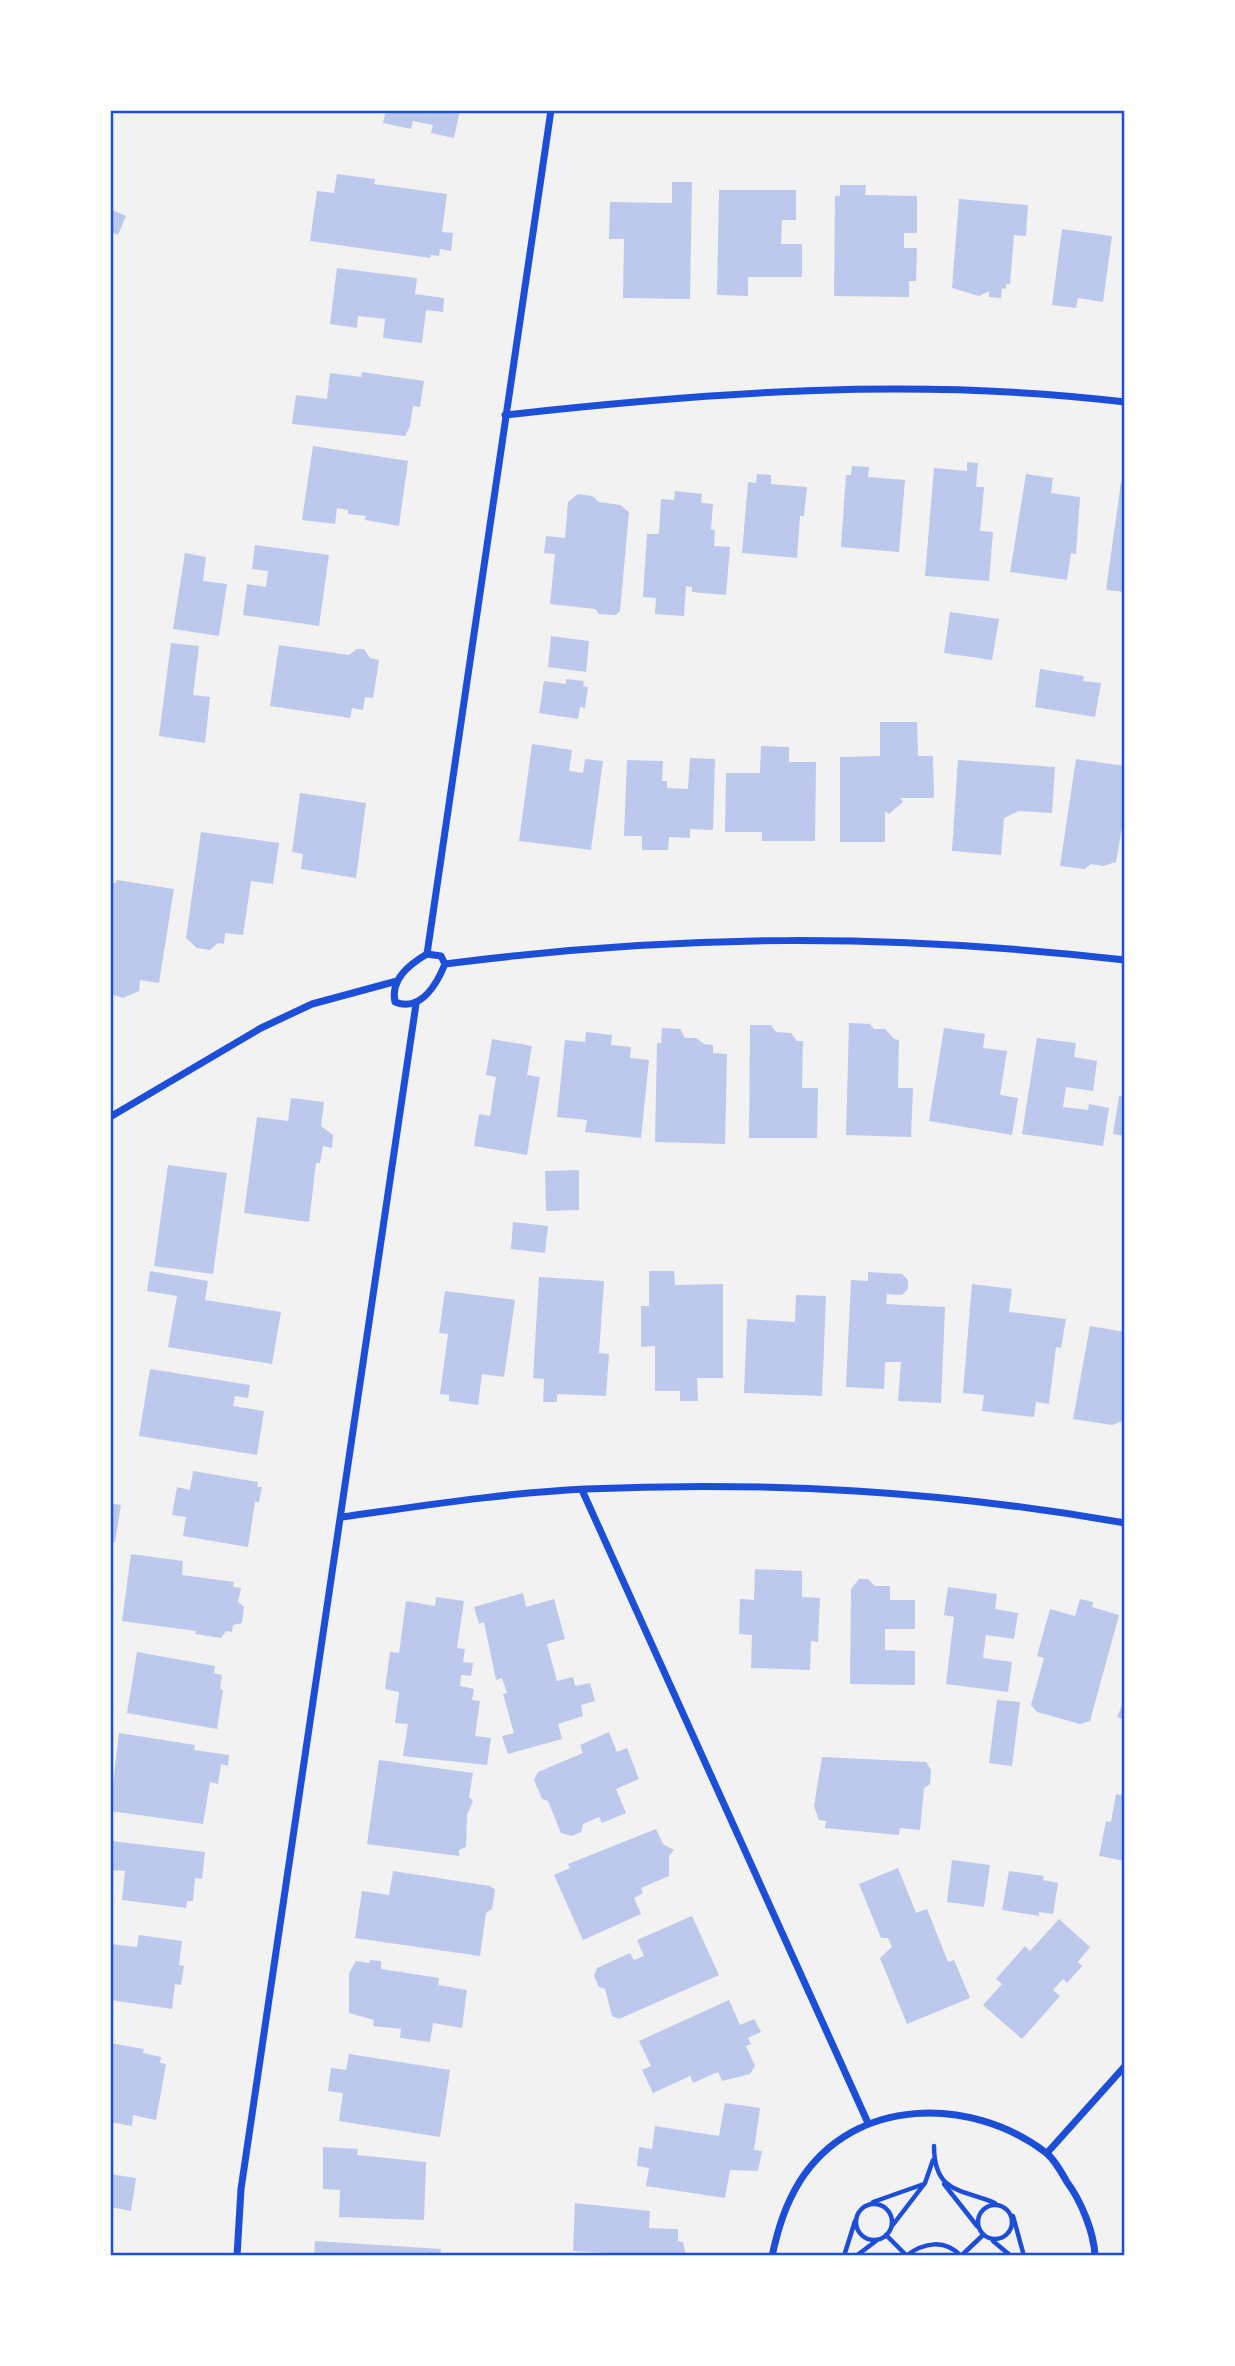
<svg xmlns="http://www.w3.org/2000/svg" width="1235" height="2366" viewBox="0 0 1235 2366" font-family="Inter,sans-serif">
<style>
.building{fill:#bdc9ec}
.lines{fill:none;stroke-linecap:round;stroke-linejoin:round}
.path{stroke:#1d4ed8;stroke-width:4.5}
.minor{stroke:#1d4ed8;stroke-width:7}
.neatline{fill:none;stroke:#1d4ed8;stroke-width:2.5}
</style>
<rect width="100%" height="100%" fill="#f2f2f2"/>
<g class="building">
<path d="M386,110H460L454,138L431,133L433,125L413,121L411,129L383,123Z"/>
<path d="M337,174L375,179L374,184L447,194L442,232L453,233L451,251L440,249L439,256L431,255L430,258L310,241L317,191L334,193Z"/>
<path d="M672,182H692L690,299L623,298L624,239H609L610,202L672,203Z"/>
<path d="M840,185H866L865,195L917,196V233H904V248H917L916,281H909V297L834,296L835,196H840Z"/>
<path d="M719,190H796V220H782L781,244H802V277H748V296L717,295Z"/>
<path d="M959,199L1028,205L1026,236L1014,235L1010,284H1006V289L1002,288L1001,298L989,297V291L979,296L952,288Z"/>
<path d="M110,209L126,216L118,235L110,231Z"/>
<path d="M1062,229L1112,236L1103,302L1078,298L1076,308L1052,305Z"/>
<path d="M337,268L417,278L415,294L444,298L443,312L426,310L422,343L383,338L385,319L358,316L357,328L330,324Z"/>
<path d="M362,372L424,381L420,407L413,406L410,426L405,436L292,424L296,395L327,399L330,373L361,377Z"/>
<path d="M313,446L408,461L399,526L365,520L366,516L348,514V510L337,508L335,524L302,520Z"/>
<path d="M967,462L978,463L976,487H984L980,531L993,532L989,581L925,576L934,468L967,471Z"/>
<path d="M852,466L869,467L868,477L905,480L899,552L841,547L846,475H851Z"/>
<path d="M757,474L771,475V484L807,487L804,516H800L797,558L742,553L748,482L756,483Z"/>
<path d="M1026,474L1053,478L1051,493L1080,497L1076,554L1071,553L1067,580L1010,572Z"/>
<path d="M1121,482L1125,483V592L1106,590Z"/>
<path d="M675,491L702,494L701,503L713,504L711,529L715,530L714,546L730,547L726,595L692,592V587L686,586L684,616L655,614L656,598L643,597L647,534H659L661,499L674,500Z"/>
<path d="M578,494L592,496L599,502L620,505L629,512L620,611L616,615L599,614L595,609L550,604L555,554L544,553L546,536L565,538L568,502Z"/>
<path d="M255,545L329,555L319,626L243,615L247,584L266,587L268,571L252,569Z"/>
<path d="M185,553L206,557L203,581L227,584L219,636L173,629Z"/>
<path d="M950,612L999,619L992,660L944,653Z"/>
<path d="M551,636L589,641L586,672L548,667Z"/>
<path d="M171,643L199,646L193,695L210,697L205,743L159,736Z"/>
<path d="M279,645L349,655L357,649H364L370,658L379,660L373,698L365,697L363,710L352,708L350,718L270,706Z"/>
<path d="M1040,669L1084,676L1083,681L1101,683L1095,717L1035,707Z"/>
<path d="M566,679L584,681L583,686L588,687L585,708L580,707L578,719L539,713L544,681L566,684Z"/>
<path d="M880,722H917L918,756H933L934,798H900L903,802L889,814L885,811V842H840V757L880,756Z"/>
<path d="M532,744L572,750L569,771L583,773L585,759L603,761L591,850L519,841Z"/>
<path d="M761,746L789,747V762H816L815,841H762V832H725L726,773H760Z"/>
<path d="M690,758L715,759L713,830L690,829V838L669,837L668,850H642V836H624L627,760L663,761L662,781H667V788L688,789Z"/>
<path d="M1076,759L1125,766V810L1116,862L1103,866L1091,864L1085,869L1060,866Z"/>
<path d="M958,760L1055,767L1052,813L1019,811L1004,818L1001,855L952,851Z"/>
<path d="M300,793L366,803L356,878L301,869L303,854L292,852Z"/>
<path d="M201,832L279,843L273,884L251,881L243,935L225,933L224,944L218,943L210,950L197,948L186,938Z"/>
<path d="M117,880L174,889L159,983L140,980L139,991L123,998L110,994V883H116Z"/>
<path d="M849,1023L870,1024L874,1029H885L894,1039L899,1040L898,1088H913L911,1137L846,1135Z"/>
<path d="M750,1025H771L776,1032L791,1033L797,1041H803L802,1088H818L817,1138H749Z"/>
<path d="M662,1028L680,1029L685,1038H696L704,1044L713,1045V1053L727,1054L725,1144L655,1142L657,1043H661Z"/>
<path d="M944,1028L985,1034L983,1048L1007,1051L1000,1095L1018,1098L1012,1135L929,1121Z"/>
<path d="M586,1032L612,1035L611,1045L631,1047L630,1058L649,1060L641,1138L585,1132L587,1120L557,1117L565,1040L585,1042Z"/>
<path d="M1037,1038L1076,1043L1074,1057L1097,1061L1093,1091L1066,1087L1063,1107L1088,1110L1089,1104L1109,1108L1103,1146L1022,1134Z"/>
<path d="M492,1039L532,1046L527,1075L540,1077L527,1155L474,1146L479,1114L490,1116L496,1077L486,1075Z"/>
<path d="M1119,1096L1125,1097V1136L1113,1134Z"/>
<path d="M291,1098L324,1102L321,1126L333,1135L332,1148L323,1146L320,1163H316L309,1222L244,1213L257,1117L288,1121Z"/>
<path d="M168,1165L227,1173L213,1274L154,1266Z"/>
<path d="M579,1170V1210L546,1211L545,1171Z"/>
<path d="M513,1222L548,1226L545,1253L511,1249Z"/>
<path d="M150,1271L208,1281L205,1300L281,1312L272,1364L168,1347L177,1296L147,1291Z"/>
<path d="M649,1271H674L675,1285L723,1284V1378H697L698,1401H680V1391H655V1346L641,1347V1306H649Z"/>
<path d="M868,1272L902,1274L908,1280V1289L902,1295L887,1294L886,1304L945,1307L941,1403L898,1401L901,1362H885L884,1389L846,1387L851,1280L868,1281Z"/>
<path d="M539,1277L604,1281L599,1353L609,1354L606,1396L557,1394V1402H543L544,1379L533,1378Z"/>
<path d="M972,1284L1012,1289L1009,1312L1066,1319L1061,1348L1056,1347L1049,1404L1036,1402L1034,1417L982,1411L984,1395L963,1393Z"/>
<path d="M445,1291L515,1300L504,1377L482,1374L478,1405L449,1401V1395L440,1394L448,1334L439,1333Z"/>
<path d="M796,1295L826,1296L822,1396L744,1393L747,1319L795,1322Z"/>
<path d="M1090,1326L1125,1332V1420L1112,1425L1073,1419Z"/>
<path d="M150,1369L250,1385L248,1398L235,1396L233,1406L264,1411L257,1455L139,1436Z"/>
<path d="M193,1471L258,1482L257,1487H262L259,1502H255L248,1547L183,1536L186,1517L172,1515L177,1487L190,1490Z"/>
<path d="M110,1503L121,1505L115,1542H110Z"/>
<path d="M131,1554L183,1561L182,1575L234,1582L233,1587L241,1588L238,1602L244,1607L242,1623L233,1625L232,1632L226,1631L221,1638L195,1634L196,1631L122,1621Z"/>
<path d="M755,1569L802,1571V1597L820,1598L818,1642L811,1641L810,1670L751,1668L752,1635L739,1634L740,1599L754,1600Z"/>
<path d="M859,1579H868L875,1586H890V1600H915V1629H885V1650L915,1651V1685L850,1684L851,1589Z"/>
<path d="M948,1587L997,1594L995,1609L1018,1613L1014,1639L986,1635L983,1658L1012,1662L1008,1692L946,1684L954,1617L944,1615Z"/>
<path d="M523,1593L526,1607L554,1599L565,1639L547,1644L557,1681L573,1677L575,1686L590,1683L595,1701L581,1705L583,1716L558,1724L562,1739L508,1754L502,1736L514,1733L503,1694L507,1693L502,1678L496,1680L484,1622L479,1624L474,1607Z"/>
<path d="M436,1597L464,1601L457,1648L465,1649L463,1662L473,1663L471,1676L461,1675L460,1686L474,1689L472,1700L480,1701L475,1736L491,1738L487,1765L403,1756L408,1724L395,1723L399,1692L385,1689L390,1652L399,1653L406,1601L435,1606Z"/>
<path d="M1080,1599L1093,1602L1092,1607L1119,1615L1090,1721L1080,1724L1037,1712L1031,1705L1044,1658L1037,1656L1050,1609L1075,1616Z"/>
<path d="M137,1652L215,1666L214,1673L222,1675L220,1689L223,1690L217,1729L127,1713Z"/>
<path d="M1125,1699V1720L1117,1717Z"/>
<path d="M997,1700L1020,1702L1012,1766L989,1763Z"/>
<path d="M609,1732L617,1752L627,1748L639,1779L616,1789L626,1813L602,1823L599,1817L583,1824L581,1832L572,1836L561,1833L548,1801L542,1799L534,1780L538,1772L583,1753L580,1745Z"/>
<path d="M119,1733L195,1745L194,1750L229,1755L228,1766L221,1764L218,1784L210,1782L203,1824L110,1811Z"/>
<path d="M822,1757L926,1762L931,1770L930,1784L924,1788L920,1830L900,1828L899,1835L825,1828L826,1821L819,1820L814,1806Z"/>
<path d="M379,1760L473,1773L469,1797L473,1801L467,1815L466,1847L459,1850V1856L367,1844Z"/>
<path d="M1116,1794L1125,1796V1861L1099,1856L1106,1821L1111,1822Z"/>
<path d="M656,1829L663,1844L674,1850L669,1856V1876L641,1888L643,1893L634,1898L641,1914L583,1940L554,1875L570,1868L568,1864Z"/>
<path d="M111,1841L205,1852L202,1879L195,1878L193,1901H187L186,1908L122,1900L125,1871L110,1870Z"/>
<path d="M952,1860L990,1865L984,1907L947,1902Z"/>
<path d="M898,1868L916,1913L927,1909L948,1962L954,1960L970,1998L907,2024L880,1958L892,1947L888,1938H881L859,1884Z"/>
<path d="M393,1871L490,1886L495,1890L492,1909L486,1913L480,1956L355,1938L362,1891L389,1895Z"/>
<path d="M1009,1871L1044,1876L1043,1880L1058,1883L1053,1914L1039,1912V1916L1002,1910Z"/>
<path d="M692,1916L719,1975L619,2019L612,2016L605,1989L599,1987L594,1976L597,1968L630,1953L634,1960L644,1956L637,1940Z"/>
<path d="M1059,1919L1090,1947L1078,1962L1082,1966L1067,1983L1063,1979L1053,1990L1060,1996L1022,2039L983,2005L1002,1984L996,1979L1025,1946L1030,1951Z"/>
<path d="M139,1935L182,1941L179,1965L184,1966L181,1985L175,1984L172,2009L110,2000V1944L137,1947Z"/>
<path d="M370,1960L381,1961V1969L439,1978L438,1985L467,1990L462,2028L433,2023L430,2042L400,2038L401,2029L373,2026L374,2020L349,2013V1973L356,1961L369,1963Z"/>
<path d="M729,2000L740,2025L754,2019L761,2032L748,2038L751,2044L746,2046L755,2066L750,2074L722,2081L718,2072L693,2083L690,2076L653,2093L642,2070L651,2066L639,2041Z"/>
<path d="M110,2043L144,2049L143,2053L161,2057L160,2063L166,2064L156,2120L133,2115L132,2126L110,2122Z"/>
<path d="M349,2054L450,2070L440,2137L339,2121L343,2093L328,2091L331,2068L346,2070Z"/>
<path d="M725,2103L760,2108L754,2150L762,2151L758,2171L730,2170L725,2198L646,2186L649,2168L637,2166L639,2147L652,2149L655,2126L719,2136Z"/>
<path d="M323,2147L358,2149L357,2155L426,2162L424,2220L339,2217L340,2190L323,2189Z"/>
<path d="M110,2174L136,2178L131,2211L110,2207Z"/>
<path d="M575,2203L650,2211L649,2228L678,2229V2241L683,2242L686,2256H607L608,2253L573,2251Z"/>
<path d="M315,2241L441,2249L440,2256H314Z"/>
</g>
<g class="lines">
<g class="path">
<path d="M934,2146C934,2193 961,2189 995,2203"/>
<path d="M944,2184L977,2226"/>
<path d="M873,2202L924,2184"/>
<circle cx="874" cy="2222" r="18"/>
<circle cx="995" cy="2222" r="17"/>
<path d="M1013,2216L1024,2256"/>
<path d="M892,2226L925,2183L933,2160"/>
<path d="M886,2235L907,2256"/>
<path d="M993,2241L1011,2256"/>
<path d="M844,2256L855,2221"/>
<path d="M856,2256L876,2241"/>
<path d="M906,2256C924,2242 945,2239 961,2256"/>
<path d="M961,2256L983,2235"/>
</g>
<g class="minor">
<path d="M505,415C711,392 918,377 1125,402"/>
<path d="M427,954L551,110"/>
<path d="M427,954L441,956L445,964C436,986 420,1012 395,1002C390,979 410,964 427,954Z"/>
<path d="M445,964C679,934 890,933 1125,960"/>
<path d="M110,1117L261,1028L312,1004L397,981"/>
<path d="M582,1490L868,2123"/>
<path d="M342,1517C422,1506 503,1493 585,1489C769,1481 943,1491 1125,1523"/>
<path d="M1047,2153L1125,2066"/>
<path d="M237,2256L241,2189L416,1004"/>
<path d="M772,2256C778,2229 785,2205 800,2181C854,2096 971,2096 1045,2152C1054,2158 1061,2172 1067,2182C1081,2201 1094,2232 1095,2256"/>
</g>
</g>
<rect width="1235" height="2366" fill="none" stroke="#ffffff" stroke-width="224"/>
<rect x="112" y="112" width="1011" height="2142" class="neatline"/>
</svg>
